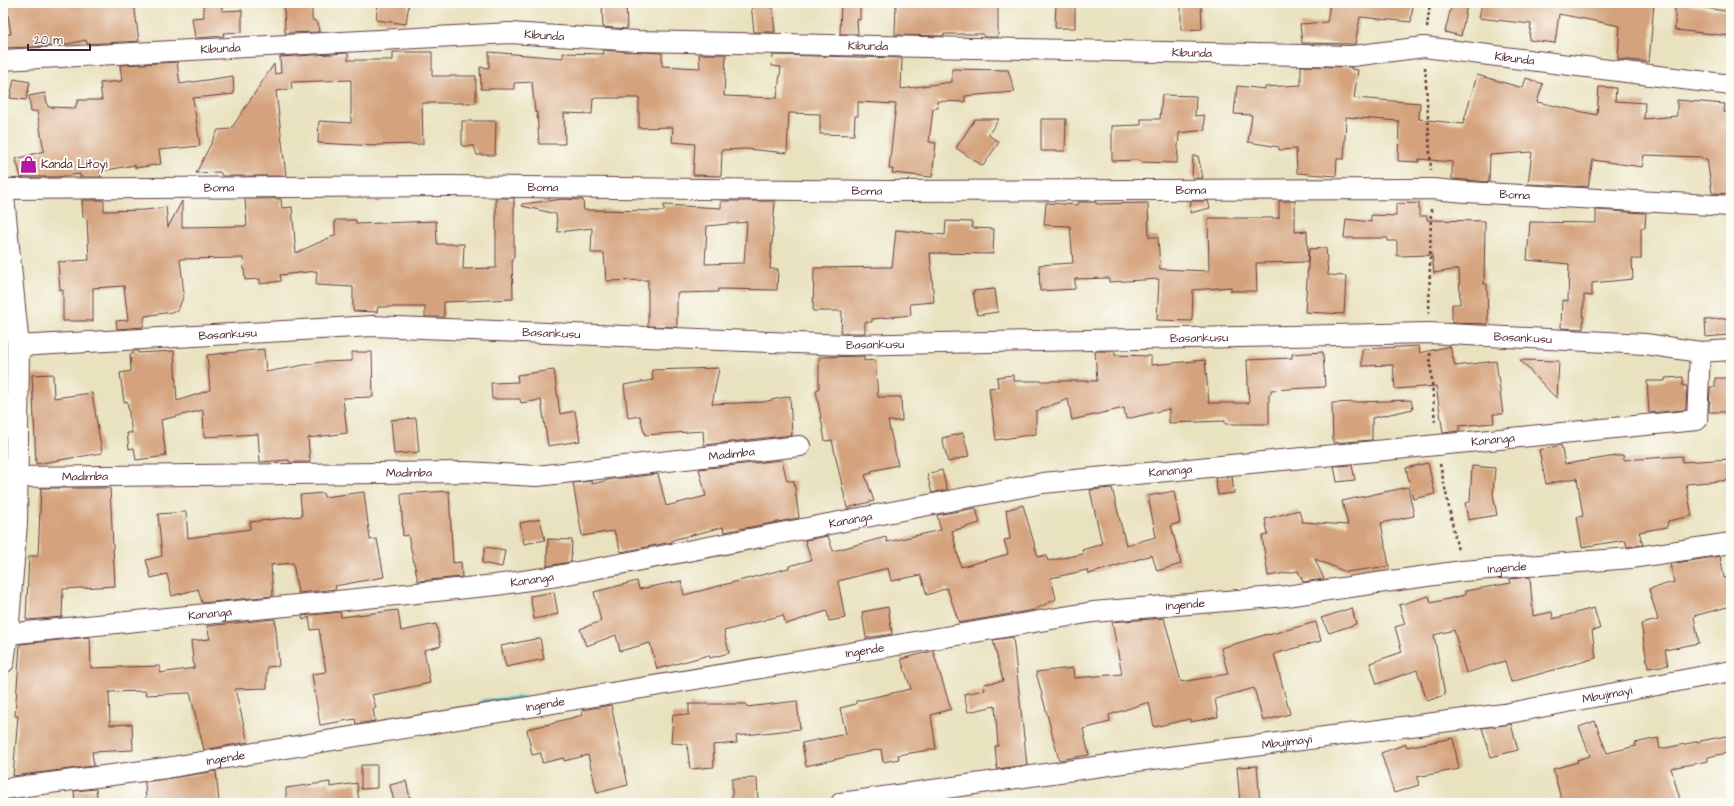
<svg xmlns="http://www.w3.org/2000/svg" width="1734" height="806" viewBox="0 0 1734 806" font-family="'Architects Daughter',sans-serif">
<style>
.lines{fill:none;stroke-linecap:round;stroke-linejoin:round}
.stream{stroke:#51beca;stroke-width:6}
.building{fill:#d4a27b;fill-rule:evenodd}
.minor-casing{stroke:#623c41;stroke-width:22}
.tertiary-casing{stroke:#623c41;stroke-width:24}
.path{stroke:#623c41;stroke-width:2.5;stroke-dasharray:3 3;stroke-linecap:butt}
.minor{stroke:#fff;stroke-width:20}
.tertiary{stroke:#fff;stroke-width:22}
.labels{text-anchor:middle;stroke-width:4;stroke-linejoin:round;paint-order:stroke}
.street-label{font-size:12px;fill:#4a1f2b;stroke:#fdfcf7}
.poi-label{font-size:12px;fill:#4a1f2b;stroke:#fdfcf7;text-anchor:start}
</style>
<rect width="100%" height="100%" fill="#fdfcf7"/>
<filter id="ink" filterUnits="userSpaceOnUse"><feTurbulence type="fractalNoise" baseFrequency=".025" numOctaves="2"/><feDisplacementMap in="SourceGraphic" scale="8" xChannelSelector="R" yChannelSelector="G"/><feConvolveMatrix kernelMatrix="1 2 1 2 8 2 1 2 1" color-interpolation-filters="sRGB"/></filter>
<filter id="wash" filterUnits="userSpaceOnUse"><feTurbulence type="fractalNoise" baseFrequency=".012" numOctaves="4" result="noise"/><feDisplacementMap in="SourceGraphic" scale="16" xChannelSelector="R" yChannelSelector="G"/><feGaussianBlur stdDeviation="0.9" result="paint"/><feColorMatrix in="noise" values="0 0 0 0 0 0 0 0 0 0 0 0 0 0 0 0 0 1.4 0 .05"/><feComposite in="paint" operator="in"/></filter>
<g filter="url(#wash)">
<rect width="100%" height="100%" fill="#e9e2bf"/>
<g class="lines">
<path class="stream" d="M484,702L522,699"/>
</g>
<g id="blocks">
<g class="building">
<path d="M6,3H134L139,41L87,44L86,40L59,46L3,48V35L11,34Z"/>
<path d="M203,3H222V11L242,10V32L223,33L224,36L195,38L192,18L204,17Z"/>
<path d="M284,3H312V19L318,23L319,32L285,33Z"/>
<path d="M378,3H409L406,24L376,20Z"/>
<path d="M602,3H626L627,29L603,27Z"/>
<path d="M751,3H772L775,32H754Z"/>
<path d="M841,3H860V20L857,19L858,34H840Z"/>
<path d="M896,3H998V37H984L983,34H944V36L895,35Z"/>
<path d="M1056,3H1075V28H1055Z"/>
<path d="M1330,3H1413L1411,22L1360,17L1355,44L1302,43L1300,24L1327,22Z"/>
<path d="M1452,3L1467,5L1461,36L1445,32Z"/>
<path d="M1482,3H1654L1649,62L1618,59L1620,26L1559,14L1555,43L1529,40L1531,24L1479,18Z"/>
<path d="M1675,3L1731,12V36L1675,30Z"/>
<path d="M1201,4L1202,29L1181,30V5Z"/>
<path d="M603,50L662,53V66L700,68L699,54H726L724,96L777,98L781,67L772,66L773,55L902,58L901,89L952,82V69L1008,70L1015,92L965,96V102L937,101L938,108L933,109L929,142L936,143L932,177L892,173L893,169H889L896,104L858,102V116H855L854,135L820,134V114L789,113L787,153L746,149L722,150L721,176L693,175L695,144L672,142L673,127L639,128V98H593L592,114L564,113L565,144H539L537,112H535L532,82L514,83V89H481L480,67L489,68V52L563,58V53L604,54Z"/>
<path d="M393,52H432V76H476V103H422L423,144L377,145V146L318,143L319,121L351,123V80L291,82L292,89L276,91L286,176H222L220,172L196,173L218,130L231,129L274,64L275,74L281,73L280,57L348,53V60H393Z"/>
<path d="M177,62L180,84L233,76L234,94L193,98L200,146L159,150L161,164L135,168V165L101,171L102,177H80V174L57,177H21L16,159L44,151L37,111L31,112L29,96L45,93L48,107L75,108L78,100H102L100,83L122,81L120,65Z"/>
<path d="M1301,66L1352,67L1351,69L1358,70L1354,98L1420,103L1419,119L1463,124L1477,75L1523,88L1526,78L1543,84L1537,102L1597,115L1599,87L1616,88L1615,101L1645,103L1644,119L1677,116V100L1725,104L1724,112L1731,113V194L1712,193L1707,159H1701V157L1644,155L1642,167L1593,160L1588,187L1528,184L1532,152L1490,155L1489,182L1452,179V162L1419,159V162L1398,161L1399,121L1346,117L1344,159H1337L1336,176L1297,173L1296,149L1279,150V147L1248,142L1252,115L1234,114L1237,86L1265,89V87L1301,85Z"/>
<path d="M14,79L30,82L26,100L10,98Z"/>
<path d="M1162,95L1196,96L1195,116L1204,115L1205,130L1179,133L1177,163L1140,162V160L1112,161V126L1141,125V119H1160Z"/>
<path d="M975,119H999L988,135L999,142L983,166L956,148Z"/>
<path d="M1041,119H1066L1065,151H1041Z"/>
<path d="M462,121H496L495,155H477L474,146H462Z"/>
<path d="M1193,156H1198L1203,178H1192Z"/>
<path d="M496,198H514V258H512L513,299L444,302V317H425V307H378L377,312L353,311V287L316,285L317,271L280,275L281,281L260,284V279L245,280L243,258L180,259L184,294L178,311L145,316L143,327L117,329L116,321L128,320L124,286L93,288V321H63V290H60L58,262L89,260L87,219L83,217L82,200H104V211L146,210L166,207L168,227L182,201V227L247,226L245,199H281L282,208L292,207L296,253L335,235V220H356V224L436,221L437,244H464L463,269L496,268Z"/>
<path d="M564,199L583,200L584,210L664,211V205L721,208V201H775L770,269H778L777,290L718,289V292L677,293V327L648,326V280L606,281L604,253H591L592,228L558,232L556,214L522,206V204ZM747,222L744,263L705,264L707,226Z"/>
<path d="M1191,201H1208L1210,208L1190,213Z"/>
<path d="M1279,201H1295V232L1307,231L1308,262L1256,263L1257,291H1231V287L1193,290L1192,321L1157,320L1159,279L1109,282V278L1075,279V289L1040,291L1039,265L1073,263L1070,226L1044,225L1046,203L1078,205V202H1096V204L1148,203L1149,237H1158L1160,269L1209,271L1208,218H1279Z"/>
<path d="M1419,203V216H1427V220L1485,221L1484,284H1487L1488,324L1452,323V304H1460L1459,269L1434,273L1432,255L1397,256V241H1388V238H1344L1346,219L1371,222V215L1396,216V204Z"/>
<path d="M1596,210L1646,213L1645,228H1641V259H1632L1633,279L1592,283V296L1584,295L1583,329L1561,328L1562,300L1568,301L1569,264L1527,260L1530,222L1596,223Z"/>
<path d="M946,221L972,222V228L994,229L993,254L930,253L934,302L910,304L911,315L872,319V322H865V333H841L842,311H813L814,268L892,267L896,230L945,235Z"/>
<path d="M1326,248L1328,275L1346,276L1344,314L1305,312L1309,249Z"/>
<path d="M995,289L998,312L977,315L973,291Z"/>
<path d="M1727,318L1729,335L1706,337L1705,320Z"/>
<path d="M1419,346L1420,353L1450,346L1455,366L1496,361L1503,414H1493L1494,423L1459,426V431L1443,433L1436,386L1395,389L1393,365L1362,366V349Z"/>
<path d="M264,349L266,372L321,362L352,361V352H372L373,397L343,398L347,433L308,438L310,462H289V460L260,462L258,434L204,437L203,410L161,420L166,456L136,460L134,448L129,449L127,433H132L127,401L124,402L120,373L131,371L130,354H133V351H138V353L174,351L177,401L210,390L207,355Z"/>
<path d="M1095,351H1114L1115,355L1151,356V365L1205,360L1209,403H1249L1247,360L1292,358V354L1323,352L1325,387L1271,390V394H1269V424H1225V421L1169,423V409L1126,419L1124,408L1072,420L1068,399L1036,411V434L996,440L989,388L998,387L997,377L1013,375V381H1097Z"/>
<path d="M864,356V361L875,360L878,397H901L902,421H888L898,465L871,471L872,473L865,475L874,501L847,508L832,440L825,441L816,390L819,389V357Z"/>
<path d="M1520,360L1559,361L1557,399Z"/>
<path d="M719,368L712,404L763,402L790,396L792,435L704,445L703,431L645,435L640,416L628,418L624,385L653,380L652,370Z"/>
<path d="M554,370L560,414L575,411L580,441L548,446L541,400L521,403L520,399H492L491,383L518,382L517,375Z"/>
<path d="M53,374L54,398L92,393L102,453L36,464L32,375Z"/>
<path d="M1683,377V386H1687L1686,410L1649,413L1647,381H1665V378Z"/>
<path d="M1715,378H1731V412H1709L1710,387H1715Z"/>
<path d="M1411,400L1413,409L1372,418V440L1333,443L1332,403Z"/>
<path d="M416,418L419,452L394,454L391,420Z"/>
<path d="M963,433L969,456L948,462L942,438Z"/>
<path d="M1561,445L1565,464L1623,455L1624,460L1682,456V462L1731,459V480L1686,484L1692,516L1668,521L1667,527L1639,532L1643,545L1627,547L1625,540L1582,547L1577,517L1583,516L1577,478L1546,484L1539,450Z"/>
<path d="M782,460L787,481H794L799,518L724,532L723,527L672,540V542L621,552L614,531L582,536L573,483L591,481L592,484L613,479L658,474L666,506L706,496L699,469Z"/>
<path d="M1428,463L1435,494L1413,499L1406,468Z"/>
<path d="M1352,465L1355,480L1337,482L1334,466Z"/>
<path d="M1472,466L1495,468L1493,494L1497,515L1468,520L1465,503L1470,502Z"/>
<path d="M942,470L947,490L932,493L927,474Z"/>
<path d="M1232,476L1234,493L1218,495L1215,478Z"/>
<path d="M1408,487L1414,516L1381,523L1389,566L1346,572L1315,559L1324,579L1303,582L1298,571L1268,576L1262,536L1268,535L1265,519L1299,510L1302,522L1348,525L1342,501Z"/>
<path d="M41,488H110L115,586L63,589L62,617L26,620L29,556H38Z"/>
<path d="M1112,488L1126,545L1156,537L1148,496L1174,491L1180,523L1171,525L1181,564L1157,571L1152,555L1089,574L1087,570L1051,578L1056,599L1034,610L959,623L947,588L927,595L921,575L891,581L888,568L838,581L845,618L829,621L827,611L786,624L783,615L724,631L729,653L710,658L709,655L657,669L650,643L620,651L616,635L586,646L580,629L601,621L594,592L637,581L639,589L681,581L684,595L789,568V566L811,560L805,540L828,536L833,551L886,537L887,542L941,530L937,515L976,508L980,523L952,531L961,567L1008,554L1004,540L1010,539L1006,510L1023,505L1038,557L1046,555L1048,561L1083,554L1082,550L1102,544L1090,490Z"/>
<path d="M449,491L453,563L461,562L462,577L418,581L408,535L403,536L401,494Z"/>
<path d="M364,492L370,540L377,539L384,577L335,586L336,589L298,593L293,563L271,565L273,596L202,603L198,589L172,596L167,574L151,578L146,560L162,556L158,514L186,512L188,538L250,529V522L302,516L300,495L323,493L324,497Z"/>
<path d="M540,519L545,540L524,544L520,523Z"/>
<path d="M548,539L572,540L571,562L547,566Z"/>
<path d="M485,547L505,550L502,567L482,563Z"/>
<path d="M1720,556L1724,578L1731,577V606L1694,616L1699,643L1665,650L1668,665L1648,668L1641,624L1658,620L1649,589L1674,582L1670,564Z"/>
<path d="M1530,577L1533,616L1552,612L1553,619L1594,608L1600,629L1592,631L1596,658L1511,682L1505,661L1466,673L1454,630L1434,635L1445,695L1427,701L1417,670L1377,684L1370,663L1402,652L1395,627L1405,624L1399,605L1429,596L1431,603L1465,595V591L1511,583L1510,579Z"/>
<path d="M554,592L558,614L534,619L530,596Z"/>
<path d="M888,607L892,634L866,638L862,612Z"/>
<path d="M1352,608L1356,624L1329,633L1321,618Z"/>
<path d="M398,610L401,631L436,624L441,646L424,650L430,683L372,695L376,708L373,709L375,721L356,724L355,719L320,725L312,674L326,672L319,629L311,630L309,617L303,620L302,616L340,612L341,617Z"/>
<path d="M1164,618L1181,682L1228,674L1221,648L1268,634V635L1316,622L1321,641L1274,654L1290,714L1263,721L1254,688L1215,699L1218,717L1190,722V719L1154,727L1149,702L1109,715L1110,722L1083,729L1089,755L1059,760L1036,672L1073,668L1074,678L1122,674L1112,622Z"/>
<path d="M275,619L279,666L267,667V688L235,689L248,742L204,750L190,693L145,695L146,691L109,692L110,725L132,724L133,750L92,752L94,766L13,776L18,716H15L20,644L90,637L91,668L160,666V673L194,668L191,641L210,639L207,626Z"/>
<path d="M1013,637L1027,765L997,769L995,746H998L995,706L968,712L964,694L985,690L984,684L1003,681L993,640Z"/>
<path d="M540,638L544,659L506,667L501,646Z"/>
<path d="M933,651L951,709L931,715L936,749L898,755L899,759L883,762L881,749L806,766L802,743L846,734L840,708L856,704V701L911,689L901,659Z"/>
<path d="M797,701L800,729L736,736L737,743L713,745L714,767L690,769L687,744L671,743L673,714L689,715V704H746L747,707Z"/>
<path d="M611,705L628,785L597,793L588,755L564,761V758L542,763L541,753L532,755L527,729L555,723V722L583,715L582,710Z"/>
<path d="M1595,721L1607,753L1636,746L1635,743L1658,738L1660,749L1731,735V752L1708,757V761L1671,768L1681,803H1562L1553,769L1578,762L1577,760L1590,756L1579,727Z"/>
<path d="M1511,724L1518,750L1491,757L1482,728Z"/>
<path d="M1453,738L1459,769L1417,777L1419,785L1394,793L1381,753L1406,744L1407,747Z"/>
<path d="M361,765H377V788L361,789Z"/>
<path d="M1257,766L1260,803H1240L1237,767Z"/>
<path d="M216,771L219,803H146L145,782Z"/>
<path d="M757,778L758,801L732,802V779Z"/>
<path d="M406,781L410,798L394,801L390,785Z"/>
<path d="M330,782V787L357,783L359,803H286V788Z"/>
<path d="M96,789L98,803H75L74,791Z"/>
</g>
</g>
</g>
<g filter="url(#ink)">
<use href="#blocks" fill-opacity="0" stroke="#623c41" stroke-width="1"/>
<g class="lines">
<defs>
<g id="minor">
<path id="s1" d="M3,60L510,33L637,41L1352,56L1424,47L1731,85"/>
<path id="s2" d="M3,189L447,186L887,191L1432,189L1466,192L1731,206"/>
<path id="s3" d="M18,346L372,326L847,345L1429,333L1645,344L1700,352L1731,350"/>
<path id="s4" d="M16,477L465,472L537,476L800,446"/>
<path id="s5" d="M7,634L496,585L557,576L1043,483L1697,420L1700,352"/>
<path id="s6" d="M3,789L166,768L1093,612L1286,596L1462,571L1631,558L1731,543"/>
<path id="s7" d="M841,803L1137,761L1504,714L1731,671"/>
</g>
<path id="tertiary" d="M3,197L18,346L16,523L7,634L3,662"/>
</defs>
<use href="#minor" class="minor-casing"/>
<use href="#tertiary" class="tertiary-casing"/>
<g class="path">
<path d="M1427,28L1430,3"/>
<path d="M1425,67L1431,170"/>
<path d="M1429,314L1431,209"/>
<path d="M1430,353L1435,425"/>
<path d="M1440,464L1458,551"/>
</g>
<use href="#minor" class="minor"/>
<use href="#tertiary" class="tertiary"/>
</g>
</g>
<defs>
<symbol id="shop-bare" viewBox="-9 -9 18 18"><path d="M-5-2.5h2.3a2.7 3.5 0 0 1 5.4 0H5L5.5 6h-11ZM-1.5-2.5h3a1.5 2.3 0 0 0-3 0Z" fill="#b5179e" stroke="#fdfcf7" stroke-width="2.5" paint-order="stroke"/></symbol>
</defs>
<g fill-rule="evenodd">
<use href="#shop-bare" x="16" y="152" width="25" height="25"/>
</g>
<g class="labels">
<g class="street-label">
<text dy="4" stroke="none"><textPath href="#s1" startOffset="542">Kibunda</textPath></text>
<text dy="4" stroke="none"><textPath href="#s1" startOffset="866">Kibunda</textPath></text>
<text dy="4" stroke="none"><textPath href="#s1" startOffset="218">Kibunda</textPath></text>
<text dy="4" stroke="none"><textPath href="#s1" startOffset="1190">Kibunda</textPath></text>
<text dy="4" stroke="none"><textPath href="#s1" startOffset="1514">Kibunda</textPath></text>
<text dy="4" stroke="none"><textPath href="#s2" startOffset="540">Boma</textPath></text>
<text dy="4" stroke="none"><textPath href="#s2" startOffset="216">Boma</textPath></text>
<text dy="4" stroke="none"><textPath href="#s2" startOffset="1188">Boma</textPath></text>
<text dy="4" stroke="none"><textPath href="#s2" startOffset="864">Boma</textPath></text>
<text dy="4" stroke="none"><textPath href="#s2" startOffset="1512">Boma</textPath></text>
<text dy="4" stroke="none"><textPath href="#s3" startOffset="534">Basankusu</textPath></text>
<text dy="4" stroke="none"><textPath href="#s3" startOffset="210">Basankusu</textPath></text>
<text dy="4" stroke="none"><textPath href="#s3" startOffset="1182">Basankusu</textPath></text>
<text dy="4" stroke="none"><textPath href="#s3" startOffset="1506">Basankusu</textPath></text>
<text dy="4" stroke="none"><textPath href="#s3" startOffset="858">Basankusu</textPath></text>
<text dy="4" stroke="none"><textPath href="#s5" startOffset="1500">Kananga</textPath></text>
<text dy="4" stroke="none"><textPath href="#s4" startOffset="717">Madimba</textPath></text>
<text dy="4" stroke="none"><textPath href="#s5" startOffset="1176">Kananga</textPath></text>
<text dy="4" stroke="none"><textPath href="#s4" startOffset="393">Madimba</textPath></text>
<text dy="4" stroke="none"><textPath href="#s4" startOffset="69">Madimba</textPath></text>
<text dy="4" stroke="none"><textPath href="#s5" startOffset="852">Kananga</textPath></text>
<text dy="4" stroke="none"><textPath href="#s6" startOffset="1521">Ingende</textPath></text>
<text dy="4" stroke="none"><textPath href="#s5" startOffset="528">Kananga</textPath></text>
<text dy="4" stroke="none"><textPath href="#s6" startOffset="1197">Ingende</textPath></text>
<text dy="4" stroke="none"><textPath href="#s5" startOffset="204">Kananga</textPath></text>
<text dy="4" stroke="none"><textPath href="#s6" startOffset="873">Ingende</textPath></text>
<text dy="4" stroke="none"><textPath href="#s7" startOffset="774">Mbujimayi</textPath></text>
<text dy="4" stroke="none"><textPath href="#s6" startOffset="549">Ingende</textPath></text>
<text dy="4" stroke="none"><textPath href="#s7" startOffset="450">Mbujimayi</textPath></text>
<text dy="4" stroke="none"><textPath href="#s6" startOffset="225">Ingende</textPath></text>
</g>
<g class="poi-label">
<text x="41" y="168">Kanda Litoyi</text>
</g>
</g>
<rect width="1734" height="806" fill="none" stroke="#fdfcf7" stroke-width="16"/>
<path d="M28 44v6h62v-6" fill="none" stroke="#4a1f2b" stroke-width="2"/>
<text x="34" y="44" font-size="12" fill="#4a1f2b" stroke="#fdfcf7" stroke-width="3" paint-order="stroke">20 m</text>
</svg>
